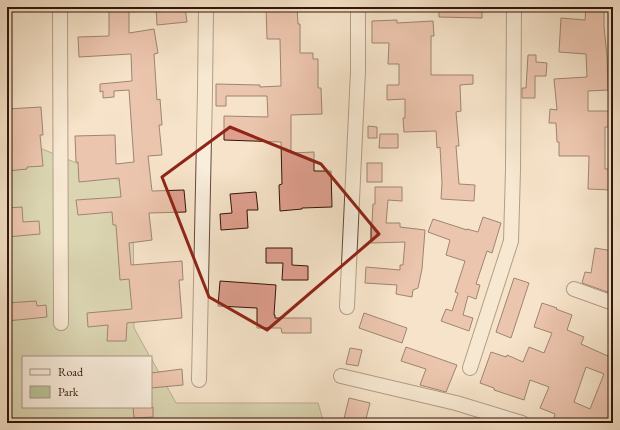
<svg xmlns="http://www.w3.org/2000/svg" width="620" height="430" viewBox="0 0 620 430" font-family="'EB Garamond',serif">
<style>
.green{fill:#bac498;stroke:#766c50}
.building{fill:#df9f8e;stroke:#311409;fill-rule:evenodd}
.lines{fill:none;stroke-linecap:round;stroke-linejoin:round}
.minor-casing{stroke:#624839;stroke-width:16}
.minor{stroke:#f9eddc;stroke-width:14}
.marked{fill:none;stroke:#8f2418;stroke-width:3;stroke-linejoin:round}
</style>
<rect width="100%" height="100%" fill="#f6e3c9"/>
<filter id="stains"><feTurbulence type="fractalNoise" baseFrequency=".005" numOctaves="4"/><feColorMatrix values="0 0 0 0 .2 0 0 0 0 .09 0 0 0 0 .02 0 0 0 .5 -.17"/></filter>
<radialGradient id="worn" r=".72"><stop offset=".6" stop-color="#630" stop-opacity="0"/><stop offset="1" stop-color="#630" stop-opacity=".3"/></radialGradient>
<path class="green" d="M7,115L20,140L133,186L134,328L150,357H23V407H151V358L176,403H318L324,423H7Z"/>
<g class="building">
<path d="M109,7H129V33L154,29L158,53L154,54L157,100L160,99L162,125H159L162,155L148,156L152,191L184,190L186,212L149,213L152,240L129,243L131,265L182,261L183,280H179L182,318L127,323L126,341H107L108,325L88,327L87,313L132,309L129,279L120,280L116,225H113L112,212L78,215L76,200L121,197L119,178L79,182L78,162H76L75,136L115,135L116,164L134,162L129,90L114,91V97L103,98V91L100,92V84L132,81L131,54L79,57L78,37L109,36Z"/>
<path d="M156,7H185L187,22L157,25Z"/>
<path d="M266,7H297L298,24H300V53H313V59H318V88H321L322,114L291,115V153L314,152V171H331L332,207L302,208V209L280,211L279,185L282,184L281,142L224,140V116L268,117L267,96H226V106H216V84L260,85V87L281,86L280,39H267Z"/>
<path d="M439,7H482V18L439,17Z"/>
<path d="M586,7H604V27L607,56L608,90L588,91V111H610V127H605V169H612L611,190L588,189L589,156H559V142H557L556,123H549L550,109L557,110L554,79L587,77L586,54L559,52L561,18L585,20Z"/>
<path d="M397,20V23L433,21L434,36H431V75H473V84L460,85L461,111L456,112L459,146H456L459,184L475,185L474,201L441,199L442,183L440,147L437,148L436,131L404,132L403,118H405V99L387,100V85H399V64H388L389,43H372V21Z"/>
<path d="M528,55H536V62L547,63L546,76H535V98H522V88H526Z"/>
<path d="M41,107L43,135H40L43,166L27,167V169L7,171V109Z"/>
<path d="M368,126L377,127V138H368Z"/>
<path d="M380,134H398V148H379Z"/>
<rect x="367" y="163" width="15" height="19"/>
<path d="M375,187H402V201L388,200L386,223H400V227L425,230L422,269L418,288L413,290L412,297L396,294L397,285L365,283L366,267L400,270V265H403L405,242L371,243V223H372L373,204H375Z"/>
<path d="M256,192L258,210H247L248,228L221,230L220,214L232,213L230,194Z"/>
<path d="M22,207L23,222L39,221L40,234L7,237V208Z"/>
<path d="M483,217L501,223L492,253L487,251L476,284L480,285L476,299L468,296L463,315L473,318L469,331L441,321L446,309L452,311L458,293L455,292L465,261L446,255L450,240L428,232L433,219L467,230V229L478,232Z"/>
<path d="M266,248H292V265L308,266V280H282L283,263H266Z"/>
<path d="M595,248L613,251L612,280H613V294L582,283L585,272L591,273Z"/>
<path d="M514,278L529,283L511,338L496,332Z"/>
<path d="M220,281L276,285L274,315H275V318H311V333H282L281,328H257V308L218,306Z"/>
<path d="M36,301L37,306L46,305L47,317L7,321V303Z"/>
<path d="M542,303L557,308L556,309L572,315L567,330L584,337L581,344L610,357L613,352V423H567L554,418L555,414L540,408L549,387L530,380L524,400L494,390V388L480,383L491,352L506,357L507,355L523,362L529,347L544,353L552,333L534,327ZM586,367L604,374L590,409L574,402Z"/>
<path d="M364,313L407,328L402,343L359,328Z"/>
<path d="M406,347L457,365L446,392L420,385L426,369L401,361Z"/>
<path d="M350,348L362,350L358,366L346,364Z"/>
<path d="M182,369L183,385L151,388V373Z"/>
<path d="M349,398L370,403L365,423H343Z"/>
<path d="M133,407H153V417L134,418Z"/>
</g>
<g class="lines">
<defs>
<g id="minor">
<path d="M60,7L61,323"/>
<path d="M574,289L613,303"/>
<path d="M347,307L358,71V7"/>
<path d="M470,368L511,241L513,170L514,7"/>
<path d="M341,376L456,403L522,423"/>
<path d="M199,380L205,90L206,7"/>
</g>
</defs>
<use href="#minor" class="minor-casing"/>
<use href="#minor" class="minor"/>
</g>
<path d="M0 0H620V430H0ZM230,127L321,164L379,234L267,330L209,297L162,177Z" fill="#f6e3c9" fill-opacity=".55" fill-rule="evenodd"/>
<path class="marked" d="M230,127L321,164L379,234L267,330L209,297L162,177Z"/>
<rect width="620" height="430" fill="none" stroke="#f6e3c9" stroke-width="24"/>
<rect x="8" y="8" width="604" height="414" fill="none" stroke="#311409" stroke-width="2"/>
<rect x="12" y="12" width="596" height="406" fill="none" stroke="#311409"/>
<rect x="22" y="356" width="130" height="52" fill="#f9eddc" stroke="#a99688"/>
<rect x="30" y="369" width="20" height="6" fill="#f9eddc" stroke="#a99688"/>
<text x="58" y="376" font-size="12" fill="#311409">Road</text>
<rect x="30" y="386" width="20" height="12" fill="#bac498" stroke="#a99688"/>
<text x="58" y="396" font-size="12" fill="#311409">Park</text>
<rect width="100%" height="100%" filter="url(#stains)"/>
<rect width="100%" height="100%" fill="url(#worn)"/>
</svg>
